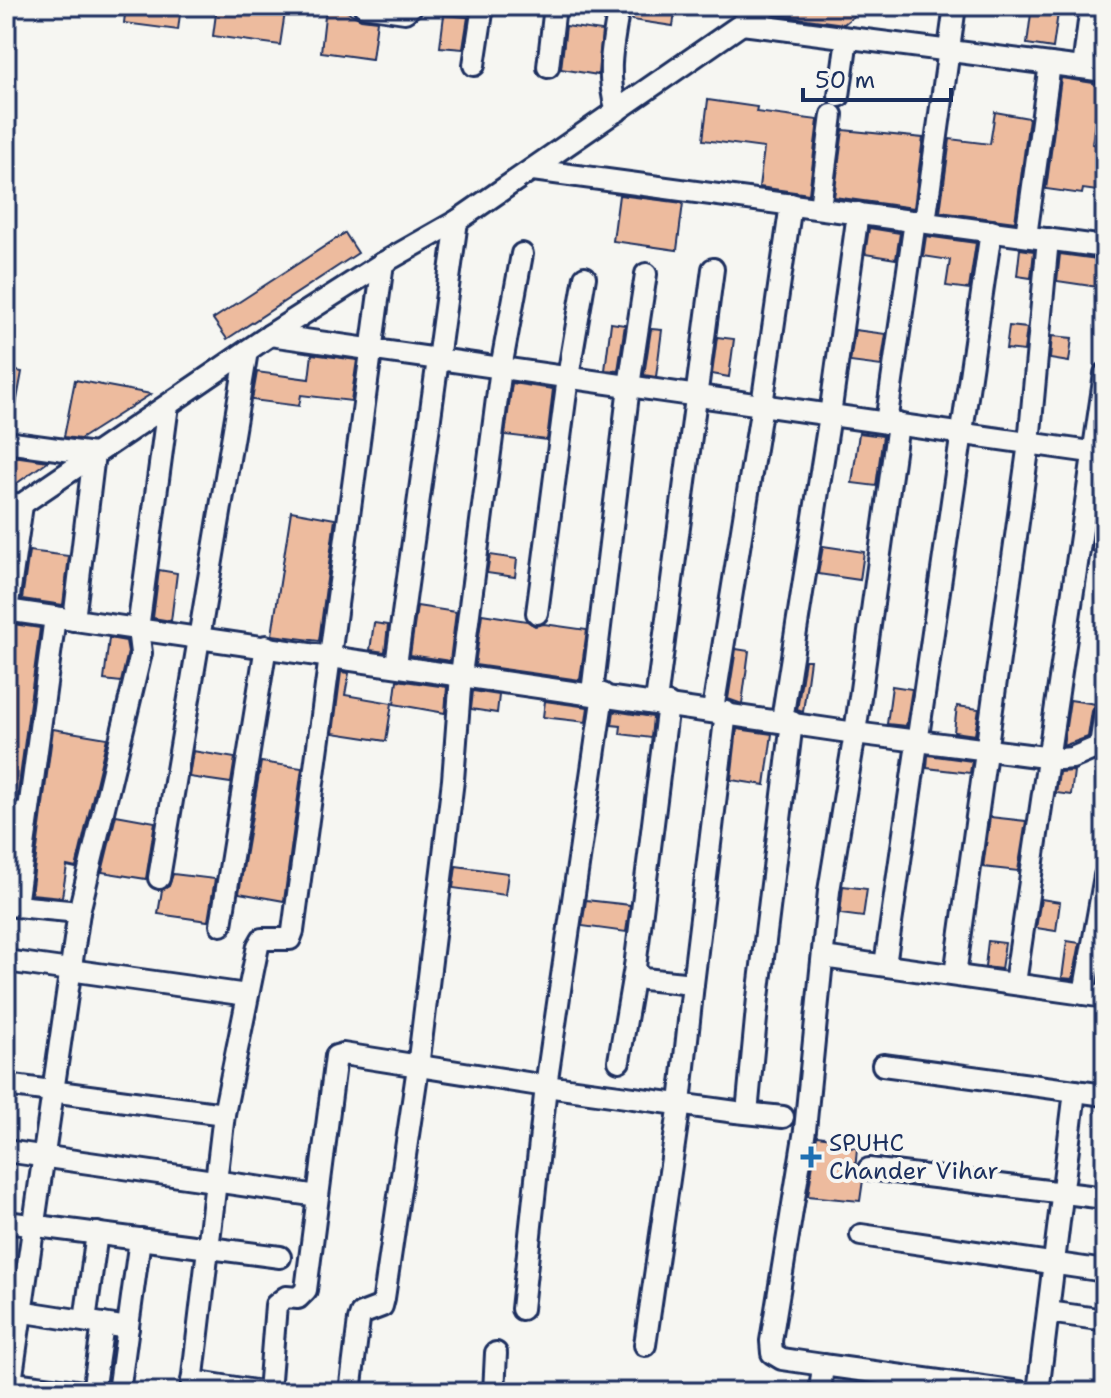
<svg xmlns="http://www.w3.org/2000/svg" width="1111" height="1398" viewBox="0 0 1111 1398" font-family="'Shantell Sans',sans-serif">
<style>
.building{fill:#edbb9e;stroke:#1b2f5e;stroke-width:2}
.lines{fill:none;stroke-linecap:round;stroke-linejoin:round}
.minor-casing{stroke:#1b2f5e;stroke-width:26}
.minor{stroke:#f6f6f2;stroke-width:20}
.poi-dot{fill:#1f6fb2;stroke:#f6f6f2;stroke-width:3}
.labels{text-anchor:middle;stroke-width:8;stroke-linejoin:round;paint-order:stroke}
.poi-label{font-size:24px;fill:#1b2f5e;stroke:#f6f6f2;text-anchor:start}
</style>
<rect width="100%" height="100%" fill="#f6f6f2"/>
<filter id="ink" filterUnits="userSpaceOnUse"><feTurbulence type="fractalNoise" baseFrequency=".0125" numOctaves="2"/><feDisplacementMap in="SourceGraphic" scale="16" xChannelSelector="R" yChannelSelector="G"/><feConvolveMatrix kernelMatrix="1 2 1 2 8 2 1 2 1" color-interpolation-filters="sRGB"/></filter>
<g filter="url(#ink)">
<g class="building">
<path d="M126,6H181L178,30L124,23Z"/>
<path d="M217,6H286L280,45L213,36Z"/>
<path d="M634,6H676L673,26L632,20Z"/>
<path d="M787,6H846L854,16L844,24L777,15Z"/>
<path d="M1032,6H1059L1053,48L1027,44Z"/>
<path d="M326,7L342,9L361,19L377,21L372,59L321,52Z"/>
<path d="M444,15L468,17L463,49L440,47Z"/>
<path d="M566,26L602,31L598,75L561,69Z"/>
<path d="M1061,78L1100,84L1092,144L1105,146V192L1083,189L1082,194L1046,189Z"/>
<path d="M708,100L757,107L756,112L818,120L809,194L759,187L764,148L703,140Z"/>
<path d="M995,112L1029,118L1015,222L940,212L950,139L990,144Z"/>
<path d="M843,130L923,138L914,208L834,197Z"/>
<path d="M619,195L683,203L677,250L613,241Z"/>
<path d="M869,228L900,233L896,259L865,254Z"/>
<path d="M345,233L358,253L227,339L213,319Z"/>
<path d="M926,236L976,243L969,289L946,286L950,260L923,256Z"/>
<path d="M1020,249L1034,251L1031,278L1017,276Z"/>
<path d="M1060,254L1105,260V288L1057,281Z"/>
<path d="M611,323L625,325L618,371L605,370Z"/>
<path d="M1009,326L1027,328L1024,351L1006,349Z"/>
<path d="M651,329L662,330L656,377L644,375Z"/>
<path d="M855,330L886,334L881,366L850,362Z"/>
<path d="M1052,336L1072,338L1069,362L1050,359Z"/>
<path d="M717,337L734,339L729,377L712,374Z"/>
<path d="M312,354L357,360L351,401L301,395L299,406L252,400L257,372L309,379Z"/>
<path d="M6,369L22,372L14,416H6Z"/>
<path d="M75,380L151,394L85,436L80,439L64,437Z"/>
<path d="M512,383L553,389L547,440L505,435Z"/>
<path d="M859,433L883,436L876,486L852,483Z"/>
<path d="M6,455L48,461L6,491Z"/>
<path d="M291,511L335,519L319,641L272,635Z"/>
<path d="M1097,520L1105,521V553L1092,551Z"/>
<path d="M823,546L864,552L860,580L818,574Z"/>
<path d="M29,551L69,556L63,605L22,599Z"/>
<path d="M490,555L517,559L515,577L487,573Z"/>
<path d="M159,570L177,573L171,621L153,618Z"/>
<path d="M417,606L456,612L450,661L410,655Z"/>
<path d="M482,614L527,621L535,626L544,624L587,630L580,680L475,665Z"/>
<path d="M6,623L40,628L17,800L6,799Z"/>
<path d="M374,623L388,625L385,652L370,650Z"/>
<path d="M109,638L126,641L128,652L121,682L104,680Z"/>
<path d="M736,649L749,651L742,704L728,699Z"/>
<path d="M805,660H810L803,712L797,710Z"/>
<path d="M341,672L349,673L345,695L392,703L386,741L333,733Z"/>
<path d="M397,680L447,687L445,713L394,704Z"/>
<path d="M892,686L912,689L906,726L887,724Z"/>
<path d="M473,691L499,695L497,713L471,709Z"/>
<path d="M1070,700L1096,704L1092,711L1088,737L1063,746Z"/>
<path d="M545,701L588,707L586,722L543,717Z"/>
<path d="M957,706L979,709L975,735L954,732Z"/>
<path d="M614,711L653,717L651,738L620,734L621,726L612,725Z"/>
<path d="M53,729L107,738L76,868L67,866L62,897L31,894Z"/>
<path d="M737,729L772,734L765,785L731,780Z"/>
<path d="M193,751L235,758L231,783L189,777Z"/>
<path d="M928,755L972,761L970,773L927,768Z"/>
<path d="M261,762L302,768L284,901L239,893Z"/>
<path d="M1074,771L1071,795L1056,793L1059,772Z"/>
<path d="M116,815L155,822L146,879L102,872Z"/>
<path d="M990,817L1026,821L1018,871L983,867Z"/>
<path d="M6,825L14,826L6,883Z"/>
<path d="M456,866L508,873L505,895L453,888Z"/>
<path d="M173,874L215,879L208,921L158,914L162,890L169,886Z"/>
<path d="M843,886L867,889L863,917L840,914Z"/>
<path d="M1041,899L1060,902L1056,931L1036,928Z"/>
<path d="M586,900L630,905L626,932L582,926Z"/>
<path d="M988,941L1005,943L1001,969L985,967Z"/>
<path d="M1067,941L1080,943L1073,979L1062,978Z"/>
<path d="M817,1136L832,1138V1146L857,1148L855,1172L863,1180L860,1201L808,1196Z"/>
</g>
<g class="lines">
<defs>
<g id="minor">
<path d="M364,6L405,12L412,6"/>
<path d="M742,24L1105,71"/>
<path d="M474,65L483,6"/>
<path d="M548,67L555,6"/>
<path d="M1083,68L1091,6"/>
<path d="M839,96L847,38"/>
<path d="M617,111C605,74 613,44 619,6"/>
<path d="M533,170L1105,247"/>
<path d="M820,208L832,115"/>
<path d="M925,222L955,6"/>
<path d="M1026,236L1050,64"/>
<path d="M270,335L1105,454"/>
<path d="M886,423L915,221"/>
<path d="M6,442L94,454"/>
<path d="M6,515L270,335L383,263L457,221L768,6"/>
<path d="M6,610L855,733L1060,759L1072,758L1105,744"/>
<path d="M7,610L22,505L16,504"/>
<path d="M537,613L568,377L585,277"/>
<path d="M55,617L16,906L79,912"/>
<path d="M74,620L94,454"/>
<path d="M396,665L457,221"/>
<path d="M592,693L629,386L646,274"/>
<path d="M656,702L713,269"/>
<path d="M713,710L762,405L791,204"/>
<path d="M782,720L830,415L858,213"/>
<path d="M1100,746L1105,713"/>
<path d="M6,812L28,815"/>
<path d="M159,878L247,351"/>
<path d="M221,925L266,646"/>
<path d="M823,957L1105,997"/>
<path d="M6,961L247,995"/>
<path d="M885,965L991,231"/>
<path d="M955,975L1029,443L1048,239"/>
<path d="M1015,983L1105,374"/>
<path d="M693,984L726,712"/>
<path d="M1084,994L1105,876"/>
<path d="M619,1061L635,967"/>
<path d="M883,1065L1105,1095"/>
<path d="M6,1085L224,1114L191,1392"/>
<path d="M747,1113L758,998L792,722"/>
<path d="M224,1114L258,946L262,939H290L293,931L383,263"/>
<path d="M6,1151L318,1196"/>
<path d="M869,1169L1105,1198"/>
<path d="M6,1222L280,1257"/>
<path d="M861,1235L1105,1271"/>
<path d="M6,1309L128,1328"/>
<path d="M522,1309L546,1086L603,694"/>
<path d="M1048,1312L1105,1320"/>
<path d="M85,1321L97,1233"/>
<path d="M645,1345L680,1103L693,984L644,979L638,974L635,967L668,704"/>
<path d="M823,1365L782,1359L772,1353L771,1341L805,1130L829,891L855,733L898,424"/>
<path d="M192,1381L261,1392"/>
<path d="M6,1382L83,1392"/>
<path d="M11,1382L79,912L141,653L138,629L168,405"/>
<path d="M93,1392L103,1324"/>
<path d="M119,1392L140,1239"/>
<path d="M269,1392L276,1305L286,1297L298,1298L306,1290L336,1056L343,1054L546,1086L736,1112L783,1117"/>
<path d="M350,1392L359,1320L361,1314L382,1306L384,1298L418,1067L453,780L461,675L501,368L522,254"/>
<path d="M494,1392L496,1353"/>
<path d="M820,1392L823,1365L1019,1392"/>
<path d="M1038,1392L1075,1091"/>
</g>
</defs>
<use href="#minor" class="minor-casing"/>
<use href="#minor" class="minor"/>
</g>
</g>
<path class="poi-dot" d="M807 1145h8v8h8v8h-8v8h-8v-8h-8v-8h8z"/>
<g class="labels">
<g class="poi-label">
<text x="829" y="1151">SPUHC<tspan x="829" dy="28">Chander Vihar</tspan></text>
</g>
</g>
<rect width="1111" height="1398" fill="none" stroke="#f6f6f2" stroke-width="32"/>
<rect x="16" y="16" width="1079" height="1366" fill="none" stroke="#1b2f5e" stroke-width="3" filter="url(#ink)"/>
<path d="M803 88v12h148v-12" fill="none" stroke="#1b2f5e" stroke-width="4"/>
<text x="815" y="88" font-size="24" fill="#1b2f5e" stroke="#f6f6f2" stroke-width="6" paint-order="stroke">50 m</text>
</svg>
